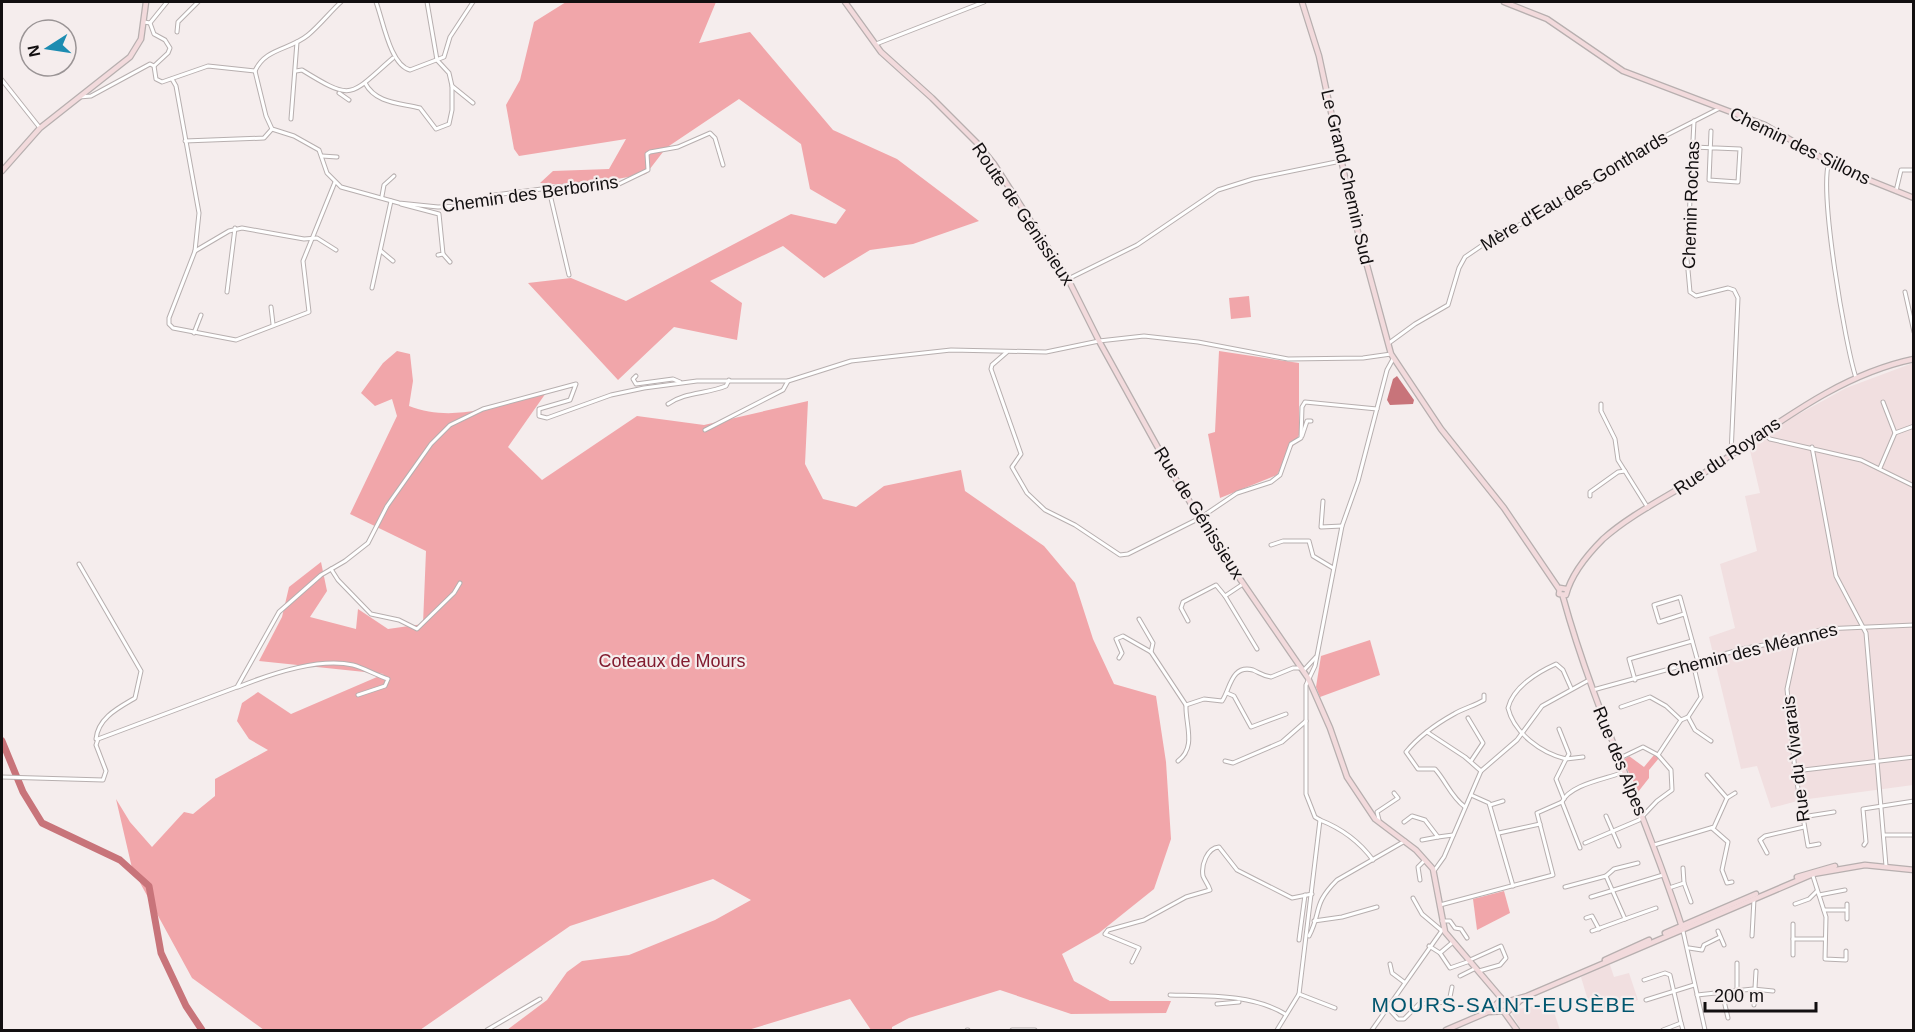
<svg xmlns="http://www.w3.org/2000/svg" width="1915" height="1032" viewBox="0 0 1915 1032" font-family="Arial,sans-serif">
<style>
.built{fill:#f1dfe0}
.green{fill:#f1a6aa}
.water{fill:#c8747a}
.lines{fill:none;stroke-linecap:round;stroke-linejoin:round}
.river{stroke:#c8747a;stroke-width:7}
.street-casing{stroke:#b7afaf;stroke-width:5}
.secondary-casing{stroke:#b7afaf;stroke-width:7}
.street{stroke:#fff;stroke-width:3}
.secondary{stroke:#f2dadc;stroke-width:4.5}
.labels{text-anchor:middle;stroke-width:4.5;stroke-linejoin:round;paint-order:stroke}
.street-label{font-size:18px;fill:#120f10;stroke:#f5eded}
.park-label{font-size:18px;fill:#821b2f;stroke:#f5eded}
.quarter-label{font-size:21px;letter-spacing:1.5px;fill:#00556e;stroke:#f5eded}
</style>
<rect width="100%" height="100%" fill="#f5eded"/>
<g class="built">
<path d="M1913,363V785L1801,800L1771,808L1757,766L1741,769L1709,637L1735,628L1720,564L1757,551L1745,496L1760,493L1748,442L1846,388Z"/>
<path d="M1604,965H1610L1614,977L1629,973L1638,1000L1592,1014L1581,977Z"/>
<path d="M1551,1003L1560,1030H1521L1512,1014L1513,1010Z"/>
</g>
<g class="green">
<path d="M566,2H716L699,43L750,32L833,130L897,159L979,221L913,244L870,250L824,278L783,246L710,281L742,303L737,340L674,327L618,380L528,283L571,278L626,301L791,214L836,224L846,210L810,189L801,144L739,99L666,148L646,174L576,186L540,183L553,171L609,169L626,139L519,156L514,149L506,105L520,80L534,22Z"/>
<path d="M1249,296L1251,317L1231,319L1229,298Z"/>
<path d="M397,351L410,354L413,381L409,406C455,424 503,404 548,390L508,447L542,480L637,416L704,425L808,401L805,464L823,499L856,507L884,486L961,470L965,491L1044,546L1075,583L1093,639L1114,684L1156,696L1166,762L1171,839L1154,889L1099,933L1062,954L1074,981L1110,1001H1171L1166,1013L1071,1014L1000,990L909,1018L892,1027V1030H871L850,999L748,1030H507L547,1000L567,972L582,961L629,955L715,920L751,900L713,879L570,926L420,1030H264L192,978L132,868L116,799L130,822L152,847L184,812L193,814L215,796V779L268,750L249,739L237,721L242,703L258,692L291,714L384,674L259,661L282,617L289,587L321,562L327,591L310,617L356,629L358,609L388,629L423,624L426,551L350,514L397,416L392,399L375,406L361,393L383,363Z"/>
<path d="M1219,351L1299,363V435L1277,475L1220,498L1208,434L1215,432Z"/>
<path d="M1370,640L1380,675L1320,697L1316,687L1321,656Z"/>
<path d="M1654,755L1659,758L1649,770V778L1638,792L1623,760L1629,756L1644,767Z"/>
<path d="M1504,891L1510,913L1477,930L1473,899Z"/>
</g>
<path class="water" d="M1397,376L1414,400L1413,404L1390,405L1387,400L1393,379Z"/>
<g class="lines">
<path class="river" d="M2,741L23,792L42,823L120,860L149,886L161,953L186,1006L202,1030"/>
<defs>
<g id="street">
<path d="M376,2C383,20 390,65 410,70L444,57L450,37L473,2"/>
<path d="M427,2L437,60L449,73L452,86L473,103"/>
<path d="M144,22L150,23L167,2"/>
<path d="M150,23L154,34L165,40L170,48L168,53L154,66"/>
<path d="M177,32L178,22L198,2"/>
<path d="M876,44L984,2"/>
<path d="M255,71L266,116L272,129L294,136L319,150L327,173L341,187L399,203L438,207L460,206L495,195L581,184L617,185L648,170L647,154L650,152L678,147L710,133L715,138L723,165"/>
<path d="M255,71C265,48 290,50 308,35C320,25 330,12 341,2"/>
<path d="M296,71L302,70C354,102 349,96 393,58"/>
<path d="M172,79L176,86L199,213L195,251L169,318V324L173,328L236,340L309,312L303,261L335,182"/>
<path d="M2,80L40,128"/>
<path d="M365,83C376,104 401,103 420,108L436,129L449,124L452,110V86"/>
<path d="M339,93L349,100"/>
<path d="M79,97L91,96L150,64L154,66L156,79L162,82L208,66L255,71"/>
<path d="M291,119L297,42"/>
<path d="M1694,121L1687,259L1690,292L1696,296L1728,288L1734,290L1738,298L1731,454"/>
<path d="M185,141L264,138L272,129"/>
<path d="M1693,147L1740,149L1738,182L1709,180L1711,131"/>
<path d="M322,156L337,157"/>
<path d="M1829,162C1819,192 1845,344 1856,378"/>
<path d="M549,190L569,275"/>
<path d="M1896,191L1901,170H1914"/>
<path d="M382,196L384,185L394,176"/>
<path d="M401,204L439,214L443,254L438,255"/>
<path d="M195,251L229,231L242,228L304,239L317,238L336,250"/>
<path d="M381,251L393,261"/>
<path d="M443,254L450,262"/>
<path d="M1068,279L1137,245L1218,190L1253,179L1341,161"/>
<path d="M372,288L391,201"/>
<path d="M227,292L235,228"/>
<path d="M1905,292L1914,332"/>
<path d="M271,307L273,324"/>
<path d="M194,333L201,315"/>
<path d="M1389,343L1415,324L1448,305L1459,268L1465,257L1487,242L1551,208L1657,140L1720,108"/>
<path d="M1007,352L992,365L991,369L1021,454L1012,467L1027,493L1045,510L1075,525L1120,555L1128,554L1200,518L1237,493L1271,482L1280,475L1291,444L1301,438L1302,407L1305,402L1377,409"/>
<path d="M636,376L633,379L636,384L673,379L680,382"/>
<path d="M1883,402L1895,433"/>
<path d="M668,404C685,392 706,394 726,386L729,380"/>
<path d="M1601,404V411L1615,439L1618,460L1648,508"/>
<path d="M705,430L783,390L788,381"/>
<path d="M1764,434L1770,439L1861,460L1914,486"/>
<path d="M1302,436L1307,421H1311"/>
<path d="M1812,447L1836,576L1866,633L1886,866"/>
<path d="M1880,468L1895,433L1914,426"/>
<path d="M1590,496V492L1618,472L1625,471"/>
<path d="M1323,501L1321,527L1342,526"/>
<path d="M1271,545L1283,541H1309L1313,556L1333,568"/>
<path d="M79,564L141,671L135,698C118,708 98,718 96,739"/>
<path d="M331,569L338,580L371,614L399,620L417,629L454,593L460,583"/>
<path d="M1225,596L1257,649"/>
<path d="M1684,614L1659,622L1654,605L1680,597L1698,662"/>
<path d="M1139,619L1153,643L1151,652"/>
<path d="M1188,621L1181,608L1183,602L1216,585L1225,596L1243,584"/>
<path d="M1798,638L1787,689L1795,771L1808,846L1819,844"/>
<path d="M1119,658L1122,653L1116,639L1123,636L1151,652L1186,705L1204,699L1222,701C1230,690 1231,664 1253,670C1260,673 1263,676 1271,677L1293,668H1302"/>
<path d="M1303,671L1316,657"/>
<path d="M1635,680L1629,659L1692,641"/>
<path d="M238,687C270,674 319,657 353,665C364,668 376,675 388,679L385,686L358,695"/>
<path d="M1593,690L1746,648L1787,641L1823,629L1914,625"/>
<path d="M1227,693L1234,696L1251,727L1286,714"/>
<path d="M1621,707L1650,697L1666,706L1681,720"/>
<path d="M1688,717L1695,730L1711,741"/>
<path d="M1468,718L1483,743L1471,761"/>
<path d="M1559,729L1569,754L1566,759L1583,757"/>
<path d="M1427,732L1465,757L1481,771"/>
<path d="M1620,758L1643,747L1658,755"/>
<path d="M1178,761C1197,747 1185,724 1186,705"/>
<path d="M1225,761L1233,763L1282,742L1306,721"/>
<path d="M1795,771L1914,757"/>
<path d="M2,777L103,780L106,771L96,745L98,739L237,687L279,612L321,575L345,561L368,543L387,506L431,444L450,425L483,409L576,384L570,400L539,409V416L547,418L611,395L644,388L697,381H788L851,361L951,350L1046,352L1099,341L1144,336L1198,342L1288,359L1363,358L1391,354"/>
<path d="M1471,795L1489,803L1513,886"/>
<path d="M1727,798L1735,793"/>
<path d="M1564,799L1556,779L1566,759C1541,753 1514,733 1508,708C1513,687 1538,672 1556,664L1563,670L1571,688"/>
<path d="M1562,802L1580,848"/>
<path d="M1490,805L1503,801"/>
<path d="M1465,807C1451,797 1446,781 1435,769H1418L1406,752C1419,736 1436,724 1454,714C1464,708 1474,706 1484,700V695"/>
<path d="M1606,816L1619,846"/>
<path d="M1802,817L1834,812"/>
<path d="M1320,820C1343,829 1359,841 1373,860"/>
<path d="M1379,820L1377,812L1398,798L1394,793"/>
<path d="M1404,822L1412,816L1425,820L1438,837L1453,835"/>
<path d="M1712,828L1728,842L1722,870L1727,883L1732,882"/>
<path d="M1499,833L1540,824"/>
<path d="M1884,835H1914"/>
<path d="M1422,840L1438,837"/>
<path d="M1585,843L1639,820L1657,801L1672,790L1671,770L1658,755L1681,720L1688,717L1701,697L1693,663"/>
<path d="M1654,845L1714,827L1727,798L1707,775"/>
<path d="M1864,845L1866,842L1863,809L1914,801"/>
<path d="M1767,853L1760,840L1765,836L1804,827"/>
<path d="M1434,871L1444,857L1481,771L1517,740L1542,706L1589,680"/>
<path d="M1812,873L1826,917L1825,959L1846,960V951"/>
<path d="M1606,876L1614,869L1638,863"/>
<path d="M1420,880L1418,867L1425,860"/>
<path d="M1684,883L1691,902"/>
<path d="M1565,887L1606,876L1625,919L1656,908"/>
<path d="M1669,888L1684,883L1683,868"/>
<path d="M1819,895L1845,890"/>
<path d="M1591,897L1663,875"/>
<path d="M1413,898L1422,914L1441,930"/>
<path d="M1795,904L1809,899L1817,891"/>
<path d="M1440,905L1553,875L1537,813L1562,802C1570,784 1607,779 1624,772"/>
<path d="M1824,910H1845"/>
<path d="M1586,918L1592,916L1599,929"/>
<path d="M1847,919V904"/>
<path d="M1314,921L1342,917L1377,907"/>
<path d="M1442,921H1450L1455,928L1461,929L1467,938"/>
<path d="M1793,924V939"/>
<path d="M1592,931L1625,919"/>
<path d="M1683,931L1705,1030"/>
<path d="M1718,931L1724,945"/>
<path d="M1309,936C1322,911 1312,905 1337,880L1405,841"/>
<path d="M1752,936L1754,899"/>
<path d="M1299,940L1305,895"/>
<path d="M1429,946L1440,953L1453,942"/>
<path d="M1689,948L1702,950L1704,945L1720,937"/>
<path d="M1440,953L1450,968L1470,961"/>
<path d="M1793,955V939H1825"/>
<path d="M1470,960L1501,946L1506,958L1500,965L1479,971"/>
<path d="M1132,962L1139,948L1105,934L1108,930L1144,920L1186,897L1210,890C1208,884 1205,881 1203,876C1201,865 1207,848 1219,847L1237,870L1292,898L1312,894"/>
<path d="M1390,964L1392,973L1404,982"/>
<path d="M1460,976L1476,968"/>
<path d="M1644,980L1665,973L1670,975L1681,1023L1663,1030"/>
<path d="M1737,990V963"/>
<path d="M1722,992L1728,1018"/>
<path d="M1299,994L1335,1008"/>
<path d="M1170,995C1208,996 1252,994 1285,1014"/>
<path d="M1697,995L1753,989L1773,991"/>
<path d="M1646,1000L1694,985"/>
<path d="M1217,1004L1239,1002"/>
<path d="M1754,1005L1756,971"/>
<path d="M1387,1007L1398,1019H1404L1419,1004L1449,1002L1452,987"/>
<path d="M1681,1023L1683,1030"/>
<path d="M487,1030L540,999"/>
<path d="M967,1030H968"/>
<path d="M1012,1030H1035"/>
<path d="M1277,1030L1299,994L1320,820L1315,817L1306,794V685L1315,666L1342,526L1358,481L1387,370L1393,359"/>
<path d="M1372,1030L1443,929"/>
</g>
<g id="secondary">
<path d="M845,2L881,52L932,98L978,144L994,164L1068,279L1099,341L1172,473L1214,541L1308,678L1330,728L1347,777L1375,819L1416,850L1433,869L1445,932L1502,999"/>
<path d="M1302,2L1319,56L1352,210L1391,354L1441,429L1504,508L1559,589"/>
<path d="M1504,2L1547,19L1623,71L1765,125L1839,168L1914,198"/>
<path d="M2,171L40,128L130,57L141,39L146,2"/>
<path d="M1566,589L1560,588L1559,594L1566,595C1571,575 1587,555 1603,539C1631,514 1667,497 1698,477C1767,433 1832,376 1914,359"/>
<path d="M1563,597C1594,710 1645,812 1681,924"/>
<path d="M1797,877L1835,866"/>
<path d="M1665,933L1756,894"/>
<path d="M1605,960L1649,940"/>
<path d="M1502,999L1509,1001L1527,996L1813,874L1865,865L1914,870"/>
<path d="M1489,1011L1502,999"/>
<path d="M1504,1012L1517,1030"/>
<path d="M1446,1030L1488,1012L1508,1011L1522,999"/>
</g>
</defs>
<use href="#street" class="street-casing"/>
<use href="#secondary" class="secondary-casing"/>
<use href="#street" class="street"/>
<use href="#secondary" class="secondary"/>
</g>
<g class="labels">
<g class="street-label">
<text transform="translate(1800 146) rotate(26)" y="6">Chemin des Sillons</text>
<text transform="translate(1347 177) rotate(77)" y="6">Le Grand Chemin Sud</text>
<text transform="translate(1574 191) rotate(-31)" y="6">Mère d'Eau des Gonthards</text>
<text transform="translate(530 194) rotate(-8)" y="6">Chemin des Berborins</text>
<text transform="translate(1691 205) rotate(-88)" y="6">Chemin Rochas</text>
<text transform="translate(1023 214) rotate(56)" y="6">Route de Génissieux</text>
<text transform="translate(1727 456) rotate(-34)" y="6">Rue du Royans</text>
<text transform="translate(1199 513) rotate(58)" y="6">Rue de Génissieux</text>
<text transform="translate(1752 650) rotate(-14)" y="6">Chemin des Méannes</text>
<text transform="translate(1796 759) rotate(-97)" y="6">Rue du Vivarais</text>
<text transform="translate(1620 761) rotate(68)" y="6">Rue des Alpes</text>
</g>
<g class="park-label">
<text x="672" y="667">Coteaux de Mours</text>
</g>
<g class="quarter-label">
<text x="1504" y="1012">MOURS-SAINT-EUSÈBE</text>
</g>
</g>
<rect width="1915" height="1032" fill="none" stroke="#120f10" stroke-width="6"/>
<g transform="translate(48 48) rotate(258)"><circle r="28" fill="#f5eded" stroke="#9a9495" stroke-width="1.5"/>
<path d="M0-4.5L10 22L0 15L-10 22Z" fill="#1c8cb1"/>
<text y="-9" font-size="16" font-weight="bold" text-anchor="middle" fill="#120f10">N</text>
</g>
<path d="M1705 1002v9h111v-9" fill="none" stroke="#120f10" stroke-width="3"/>
<text x="1714" y="1002" font-size="18" fill="#120f10" stroke="#f5eded" stroke-width="4.5" paint-order="stroke">200 m</text>
</svg>
